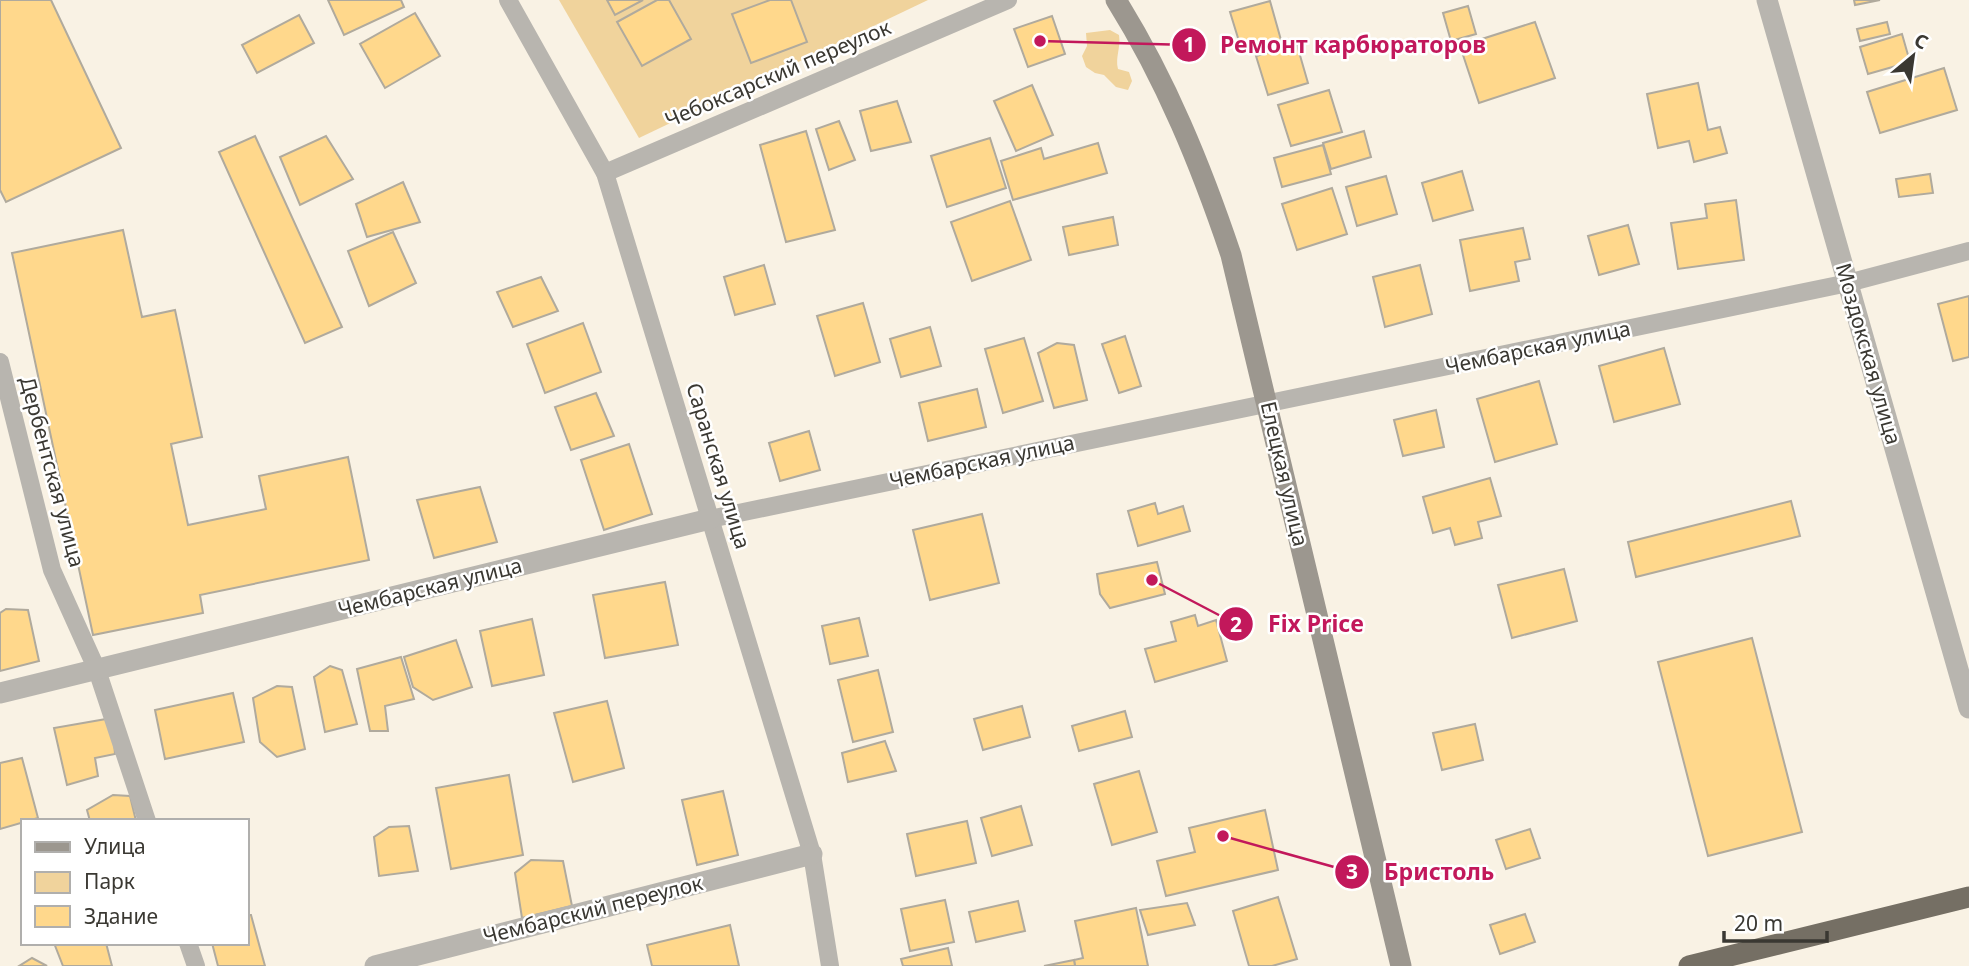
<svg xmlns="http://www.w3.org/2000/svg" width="1969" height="966" viewBox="0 0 1969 966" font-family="'Noto Sans',sans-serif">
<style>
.green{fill:#f0d39c}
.building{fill:#ffd88c;stroke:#b0aa9d;stroke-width:2}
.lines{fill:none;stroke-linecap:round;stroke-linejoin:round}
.lane{stroke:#b8b5af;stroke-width:18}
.street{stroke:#b8b5af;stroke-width:21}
.secondary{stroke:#9c978f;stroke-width:21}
.highway{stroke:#756f64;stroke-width:21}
.labels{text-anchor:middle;stroke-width:5;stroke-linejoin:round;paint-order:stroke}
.street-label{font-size:21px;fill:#3a3832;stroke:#fff}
.leader{fill:none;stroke:#c2185b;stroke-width:2.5}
.callout-dot{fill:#c2185b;stroke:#fff;stroke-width:2.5}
.mark-label{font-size:21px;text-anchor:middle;font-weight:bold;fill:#fff}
.callout-label{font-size:23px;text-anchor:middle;font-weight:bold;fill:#c2185b;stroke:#fff;stroke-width:5;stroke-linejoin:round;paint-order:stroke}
</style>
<rect width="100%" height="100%" fill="#f9f2e4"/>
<g class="green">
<path d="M559,0H928L639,138Z"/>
<path d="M1110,30L1119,35C1121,48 1115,57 1118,69L1129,72L1132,81L1128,90L1116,87L1104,75L1095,73L1086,67L1082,56L1087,46L1086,33Z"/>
</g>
<g class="building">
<path d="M0,0H51L121,148L6,202L0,190Z"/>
<path d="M328,0H401L404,7L344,35Z"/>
<path d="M607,0H643L615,15Z"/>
<path d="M657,0H669L691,39L642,66L617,22Z"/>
<path d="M770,0H791L807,42L751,63L732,14Z"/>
<path d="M1854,0H1880L1855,5Z"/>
<path d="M1270,1L1281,40L1242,51L1230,12Z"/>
<path d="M1468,6L1476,34L1451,41L1443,13Z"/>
<path d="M415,13L440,56L385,88L360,44Z"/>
<path d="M299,15L314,43L257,73L242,45Z"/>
<path d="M1052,16L1065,54L1028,67L1014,29Z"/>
<path d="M1535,22L1555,78L1479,103L1460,46Z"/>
<path d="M1887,22L1890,34L1860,41L1857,29Z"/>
<path d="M1902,34L1910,62L1868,74L1860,47Z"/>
<path d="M1297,45L1308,83L1268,95L1256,56Z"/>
<path d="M1944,68L1957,110L1880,133L1867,92Z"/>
<path d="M1698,83L1708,130L1720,127L1727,153L1694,162L1689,141L1658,148L1647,94Z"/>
<path d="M1032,85L1053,135L1016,151L994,101Z"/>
<path d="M1329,90L1342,132L1291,146L1278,105Z"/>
<path d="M897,101L911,142L871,151L860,111Z"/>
<path d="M839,121L855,160L829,170L816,129Z"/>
<path d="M806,131L835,230L786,242L760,145Z"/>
<path d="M1364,131L1371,157L1331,169L1323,143Z"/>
<path d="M255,136L342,327L305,343L219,152Z"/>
<path d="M326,136L353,179L300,205L280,157Z"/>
<path d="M990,138L1006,188L947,207L931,156Z"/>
<path d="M1098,143L1107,173L1013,200L1001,161L1041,148L1044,159Z"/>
<path d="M1323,145L1331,174L1282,187L1274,158Z"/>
<path d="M1462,171L1473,210L1433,221L1422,183Z"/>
<path d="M1930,174L1933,193L1899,197L1896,179Z"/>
<path d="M1386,176L1397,214L1357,226L1346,187Z"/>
<path d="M403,182L420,222L367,237L356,204Z"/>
<path d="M1332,188L1347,234L1297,250L1282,204Z"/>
<path d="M1736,200L1744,260L1678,269L1671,223L1707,218L1705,204Z"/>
<path d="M1010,201L1031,260L972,281L951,222Z"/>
<path d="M1113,217L1118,245L1069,255L1063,227Z"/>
<path d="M1628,225L1639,264L1599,275L1588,236Z"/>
<path d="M1523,228L1530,259L1515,262L1519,281L1470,291L1460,240Z"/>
<path d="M123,230L142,317L175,310L202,437L171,444L188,525L266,509L259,476L348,457L369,560L200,595L203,613L93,635L12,253Z"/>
<path d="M393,232L416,283L369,306L348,251Z"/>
<path d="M764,265L775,304L735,315L724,277Z"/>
<path d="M1420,265L1432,314L1385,327L1373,277Z"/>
<path d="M541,277L558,311L513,327L497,292Z"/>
<path d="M1969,296V357L1953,361L1938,304Z"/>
<path d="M863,303L880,362L835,376L817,316Z"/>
<path d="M583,323L601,372L545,393L527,344Z"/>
<path d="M930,327L941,366L901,377L890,339Z"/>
<path d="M1125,336L1141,386L1119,393L1102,344Z"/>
<path d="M1024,338L1043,401L1003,413L985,349Z"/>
<path d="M1057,343L1074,345L1087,400L1054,408L1038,353Z"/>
<path d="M1664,348L1680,404L1614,422L1599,366Z"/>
<path d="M1539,381L1557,444L1495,462L1477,399Z"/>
<path d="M977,389L986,427L928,441L919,403Z"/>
<path d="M596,393L614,436L571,450L555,407Z"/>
<path d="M1436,410L1444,447L1403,456L1394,420Z"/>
<path d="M809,431L820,470L780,481L769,443Z"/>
<path d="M629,444L652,514L604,530L581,460Z"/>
<path d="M1490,478L1501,516L1478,522L1482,538L1455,545L1450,528L1433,533L1423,497Z"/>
<path d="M480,487L497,542L434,558L417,500Z"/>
<path d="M1791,501L1800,536L1636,577L1628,542Z"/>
<path d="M1155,503L1158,514L1183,506L1190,531L1138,546L1128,511Z"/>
<path d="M982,514L999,583L930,600L913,530Z"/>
<path d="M1157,562L1165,594L1110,608L1100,594L1097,574Z"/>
<path d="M1564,569L1577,621L1512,638L1498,585Z"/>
<path d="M665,582L678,645L605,658L593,595Z"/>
<path d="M6,609L28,610L39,661L0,671V613Z"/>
<path d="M1195,615L1198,626L1216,620L1227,661L1155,682L1145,649L1176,641L1171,622Z"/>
<path d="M859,618L868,656L830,664L822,626Z"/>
<path d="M532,619L544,675L492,686L480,631Z"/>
<path d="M1752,638L1802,832L1708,856L1658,662Z"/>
<path d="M456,640L472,687L433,700L413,687L404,657Z"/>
<path d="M401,657L414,699L385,706L388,731H370L357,669Z"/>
<path d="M330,666L342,670L357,724L325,732L314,677Z"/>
<path d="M878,670L893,732L853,742L838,680Z"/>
<path d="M277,686L292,687L305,749L277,757L260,742L253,698Z"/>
<path d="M233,693L244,742L165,759L155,710Z"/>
<path d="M607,701L624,768L573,782L554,713Z"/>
<path d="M1022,706L1030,737L983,750L974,719Z"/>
<path d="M1125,711L1132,737L1079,751L1072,726Z"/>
<path d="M112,718L115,754L95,758L98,776L67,785L54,728Z"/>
<path d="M1475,724L1483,760L1442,770L1433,733Z"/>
<path d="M885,741L896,771L848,782L842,753Z"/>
<path d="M22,758L38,818L0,829V763Z"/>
<path d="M1139,771L1157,832L1112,845L1094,784Z"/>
<path d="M509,775L523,855L451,869L436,788Z"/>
<path d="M723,791L738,855L697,865L682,800Z"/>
<path d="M113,795L130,796L136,821H90L87,810Z"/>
<path d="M1021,806L1032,845L992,856L981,818Z"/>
<path d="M1265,810L1278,870L1166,896L1157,861L1195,852L1189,828Z"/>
<path d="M967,821L976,863L916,876L907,834Z"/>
<path d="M409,826L418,871L379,876L374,837L389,827Z"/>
<path d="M1530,829L1540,858L1506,869L1496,840Z"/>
<path d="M531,860L563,861L572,906L522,918L515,873Z"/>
<path d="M1278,897L1297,959L1272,966H1249L1233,911Z"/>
<path d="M945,900L954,942L910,951L901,909Z"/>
<path d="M1018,901L1025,931L976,942L969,912Z"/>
<path d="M1187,903L1195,925L1148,935L1140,910Z"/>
<path d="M1136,908L1148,966H1075L1074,960L1083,958L1075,921Z"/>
<path d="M1525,914L1535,942L1500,954L1490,925Z"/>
<path d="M247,915H251L265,966H218L212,943H247Z"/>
<path d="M730,925L739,966H652L647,945Z"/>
<path d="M54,943H106L112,966H63Z"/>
<path d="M948,948L952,966H903L901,959Z"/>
<path d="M32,958L47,966H19Z"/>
<path d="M1074,960L1075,966H1044Z"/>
</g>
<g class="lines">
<g class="lane">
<path d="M508,0L605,173L812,854L830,966"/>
<path d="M605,173L1008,0"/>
<path d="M0,362L52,570L97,670L147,821"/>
<path d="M710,519L1848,283L1969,251"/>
<path d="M188,943L196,966"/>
</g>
<g class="street">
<path d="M1767,0L1969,708"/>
<path d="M0,693L710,519"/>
<path d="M375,966L812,854"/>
</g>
<path class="secondary" d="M1116,0C1166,80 1201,166 1231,255L1401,966"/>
<path class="highway" d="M1689,966L1969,897"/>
</g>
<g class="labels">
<g class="street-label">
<text transform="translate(778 74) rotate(-23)" y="7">Чебоксарский переулок</text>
<text transform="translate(1538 348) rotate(-12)" y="7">Чембарская улица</text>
<text transform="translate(1868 354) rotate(74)" y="7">Моздокская улица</text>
<text transform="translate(982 462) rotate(-12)" y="7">Чембарская улица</text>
<text transform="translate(718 466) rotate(73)" y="7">Саранская улица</text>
<text transform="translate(52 472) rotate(75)" y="7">Дербентская улица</text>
<text transform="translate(1284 474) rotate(77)" y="7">Елецкая улица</text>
<text transform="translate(430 588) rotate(-14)" y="7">Чембарская улица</text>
<text transform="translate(593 910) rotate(-14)" y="7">Чембарский переулок</text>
</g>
</g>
<path class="leader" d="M1040 41L1189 45M1152 580L1236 624M1223 836L1352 872"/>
<g class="callout-dot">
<circle cx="1040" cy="41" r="7"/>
<circle cx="1152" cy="580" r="7"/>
<circle cx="1223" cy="836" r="7"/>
<circle cx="1189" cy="45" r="18"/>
<circle cx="1236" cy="624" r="18"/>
<circle cx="1352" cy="872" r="18"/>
</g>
<g class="mark-label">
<text x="1189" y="52">1</text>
<text x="1236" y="632">2</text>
<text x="1352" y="879">3</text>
</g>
<g class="callout-label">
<text x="1353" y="53">Ремонт карбюраторов</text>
<text x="1316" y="632">Fix Price</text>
<text x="1439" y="880">Бристоль</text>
</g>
<rect x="21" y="819" width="228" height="126" fill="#ffffff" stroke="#b0afad" stroke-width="2"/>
<rect x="35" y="842" width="35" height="10" fill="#9c978f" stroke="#b0afad" stroke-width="2"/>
<text x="84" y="854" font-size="21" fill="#3a3832">Улица</text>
<rect x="35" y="872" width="35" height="21" fill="#f0d39c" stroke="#b0afad" stroke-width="2"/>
<text x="84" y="889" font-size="21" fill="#3a3832">Парк</text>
<rect x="35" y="906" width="35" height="21" fill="#ffd88c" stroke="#b0afad" stroke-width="2"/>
<text x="84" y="924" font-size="21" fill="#3a3832">Здание</text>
<g transform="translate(1913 56) rotate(29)" stroke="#ffffff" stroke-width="5" paint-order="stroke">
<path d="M0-5L12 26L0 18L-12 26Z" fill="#3a3832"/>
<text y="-10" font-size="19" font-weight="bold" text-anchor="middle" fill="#3a3832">С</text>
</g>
<path d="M1724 931v10h103v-10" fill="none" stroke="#3a3832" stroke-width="3.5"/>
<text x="1734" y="931" font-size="21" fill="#3a3832" stroke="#ffffff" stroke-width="5" paint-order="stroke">20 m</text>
</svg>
